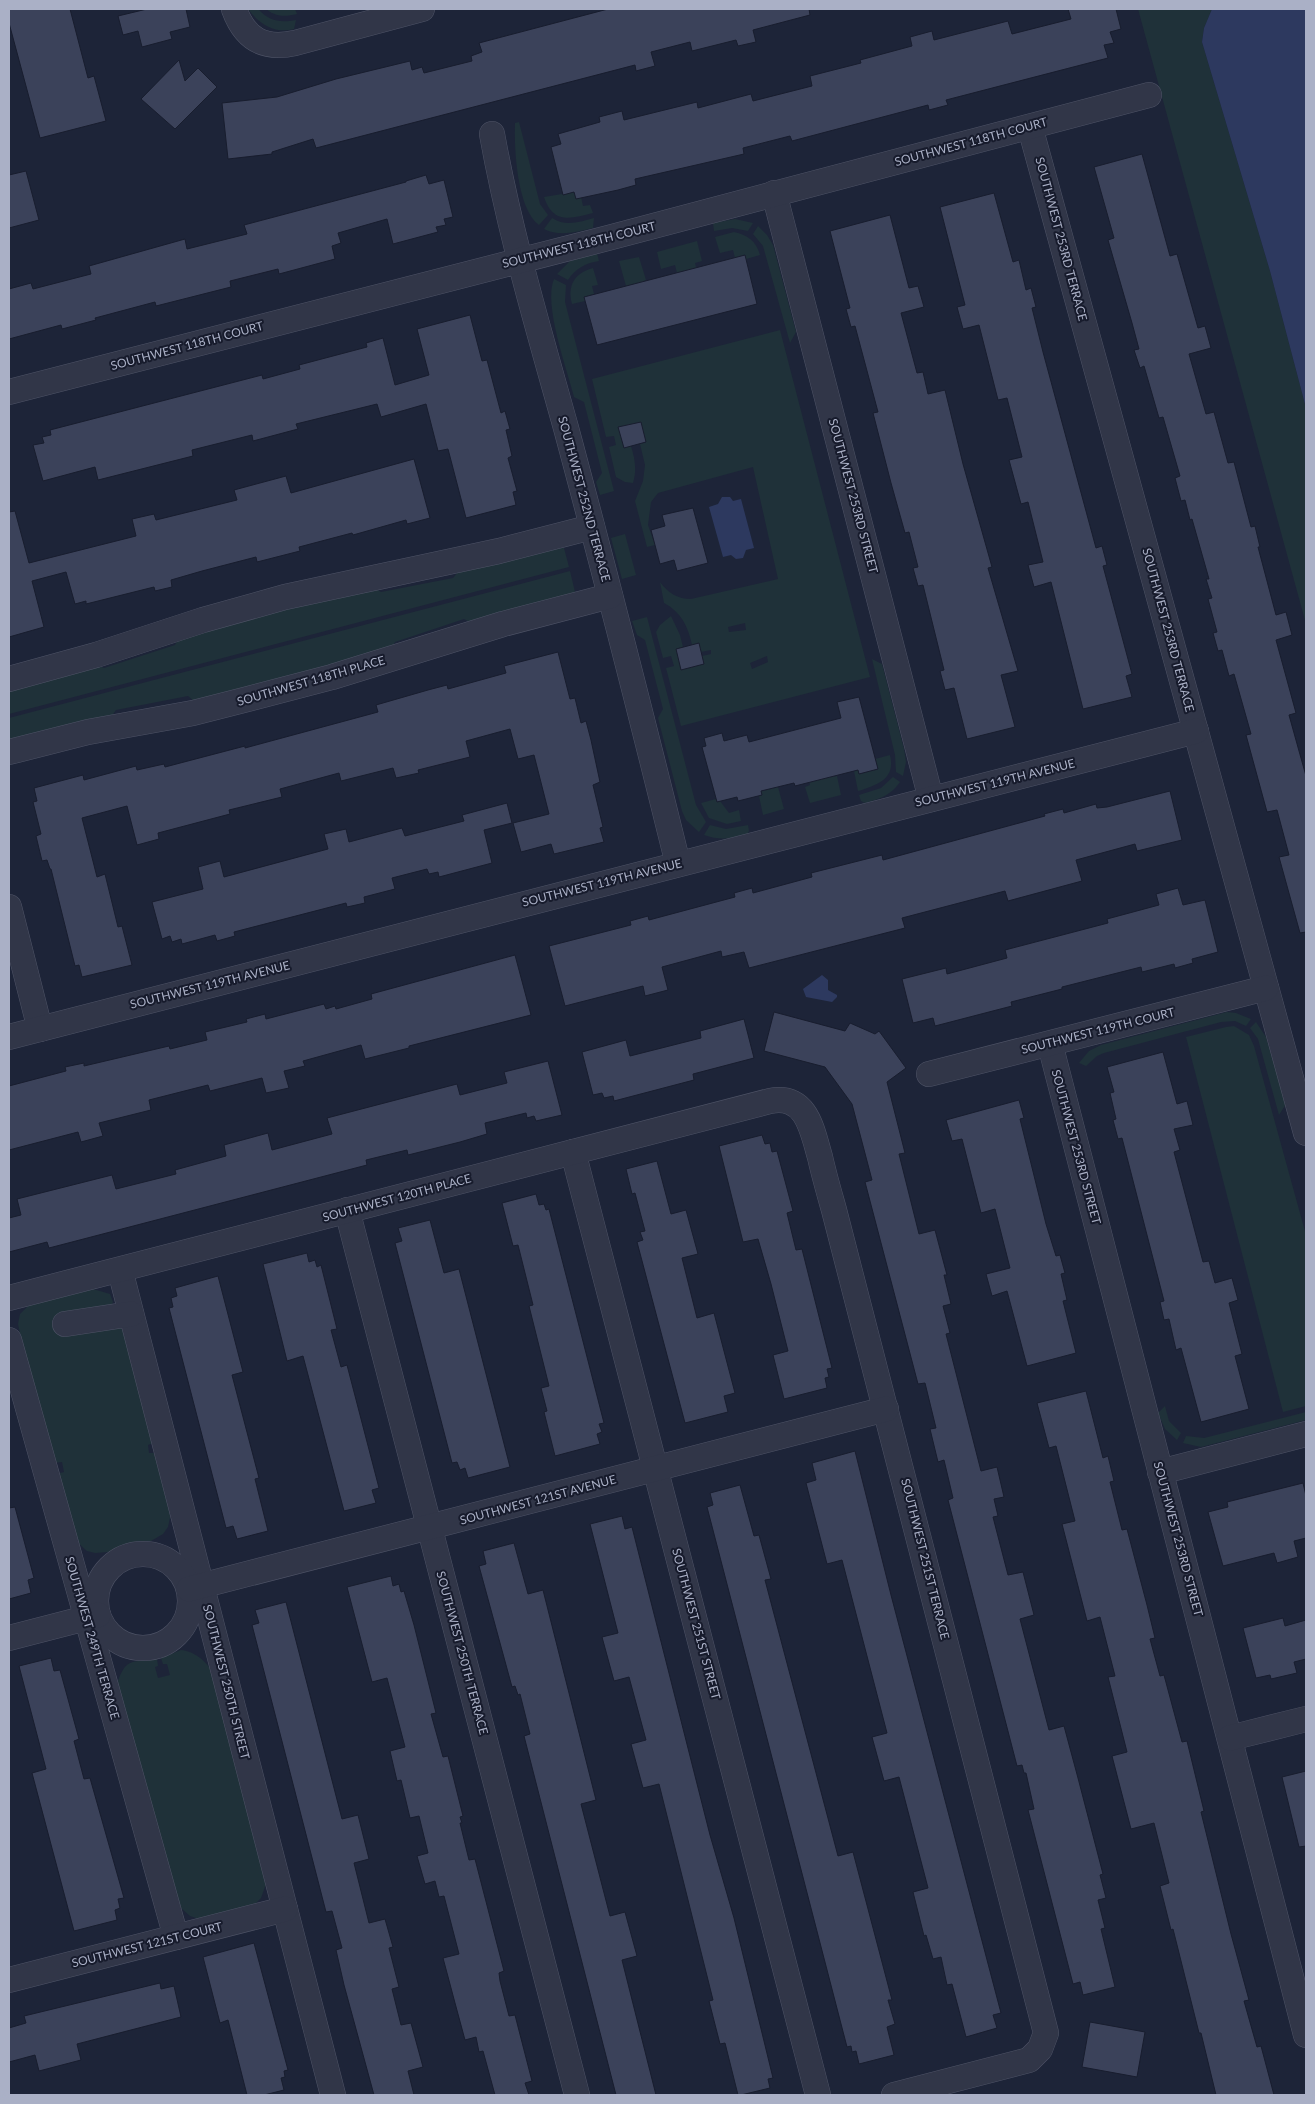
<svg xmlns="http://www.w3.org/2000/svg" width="1315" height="2104" viewBox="0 0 1315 2104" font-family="Lato,sans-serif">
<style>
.green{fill:#1f3139;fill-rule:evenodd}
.water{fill:#2d395f}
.building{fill:#3b425a;stroke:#181d2e}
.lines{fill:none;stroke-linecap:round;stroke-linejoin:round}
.minor-casing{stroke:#4e5366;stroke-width:26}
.minor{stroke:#313648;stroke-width:25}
.labels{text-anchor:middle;stroke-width:4;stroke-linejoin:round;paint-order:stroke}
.street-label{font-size:12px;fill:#aab0c6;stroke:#171b2c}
</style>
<rect width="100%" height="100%" fill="#1d2438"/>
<g class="green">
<path d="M248,9H258C269,21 280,23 296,20L294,29C275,34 259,24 248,9Z"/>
<path d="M266,9H295L297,14C285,17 276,17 266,9Z"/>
<path d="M1138,9H1212L1204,28L1202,42L1270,271L1306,408V624Z"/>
<path d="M519,122L540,204L548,215L539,225C517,209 514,149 515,123Z"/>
<path d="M574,192L576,199L581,197L583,206L590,205L593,213C570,219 553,224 544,197Z"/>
<path d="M552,218C566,227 579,222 594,218L593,228C577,232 559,237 544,229Z"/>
<path d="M735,219L753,223L748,231L732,228L714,231L713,223Z"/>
<path d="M758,226L767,235L773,245L796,332L790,343L763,246L753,234Z"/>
<path d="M734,232C748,235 756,241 760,255L746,259L735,258L733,250L720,253L715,237Z"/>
<path d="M697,241L702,261L695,263L698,275L687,270L677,273L675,265L661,269L657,252Z"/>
<path d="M597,253L599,261C585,263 575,269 568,280L557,274L570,261Z"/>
<path d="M639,257L646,280L644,281L646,290L631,294L629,285L626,286L619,261Z"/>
<path d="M593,268L598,285L592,286L594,294L584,297L585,301L572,304C567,285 575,273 593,268Z"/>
<path d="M554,279L566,285L565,302L614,491L600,495L596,482L602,473L584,402L574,397C567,369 543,304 554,279Z"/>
<path d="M780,330L870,677L681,726L666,668L674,666L671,656L663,658L656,632L660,625L671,616L680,635L683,647L676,649L704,664L702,656L711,654V650L701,652L699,643L692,645C688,626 681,612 664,603L660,582C668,593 678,599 691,599L778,579L753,467L658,493L651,502L648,525L655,545L647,547L635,501L643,481L645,465L640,444L646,442L641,422L619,428L624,448L631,446C635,459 637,470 633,483L625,482L616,477L609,447L616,445L614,436L606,437L592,379ZM745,623L746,630L729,632L728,627ZM767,656L768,662L752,669L750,663Z"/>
<path d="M625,534L636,575L622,579L611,538Z"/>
<path d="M559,547L564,548L569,567L9,714V688L97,665L104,668L175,645L180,636L373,587L381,592L453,578L460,570Z"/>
<path d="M570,571L575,592L570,596L472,623L464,619L395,642L391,650L195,702L188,696L116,710L111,717L9,742V718Z"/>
<path d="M647,617L696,805L706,822L699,832L686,820L682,811L658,718L663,709L645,640L637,635L632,621Z"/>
<path d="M872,659L882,664L904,749L906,762L903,776L896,772L895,755Z"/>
<path d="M890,755C896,779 877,785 858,791L854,771L858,770L859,774L878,769L875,759Z"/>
<path d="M837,776L841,795L810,803L805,787L810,785L809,779Z"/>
<path d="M893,777L900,782C891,795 880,799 865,803L861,801L859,795L881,788Z"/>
<path d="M760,787H778L784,809L763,815L759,796L762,795Z"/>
<path d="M716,799L717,802L720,801L729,813L739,810L741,821L727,824L709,818L701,803Z"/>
<path d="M710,825L726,829L748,825L749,831L747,835C732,838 720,841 704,835Z"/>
<path d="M1227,1012L1236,1013L1251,1019L1246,1026L1235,1021L1221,1022L1104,1053L1097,1056L1086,1066L1079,1063L1089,1051L1101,1045Z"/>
<path d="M1256,1022L1266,1037L1286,1104L1279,1115L1258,1039L1250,1028Z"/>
<path d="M1234,1026L1249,1035L1254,1046L1306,1235V1406L1283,1412L1186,1037L1226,1027Z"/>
<path d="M93,1289L110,1294L113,1302L112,1304L115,1323L123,1329L153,1443L148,1445L149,1453H156L171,1513L168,1527L163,1534L151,1541L127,1544L108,1552L95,1553L87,1551L75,1540L56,1474L64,1472L62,1462L53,1463L32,1390L18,1324L20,1314L29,1305Z"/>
<path d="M1165,1406L1169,1421L1181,1433L1177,1440L1165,1429L1158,1413Z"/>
<path d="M1306,1412V1420L1201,1447L1183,1443L1186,1436L1204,1438Z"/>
<path d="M181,1650C193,1651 207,1661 212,1672L266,1884L261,1898L256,1903L202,1920L190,1916L181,1908L117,1684C126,1656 133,1663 157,1659L158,1666L155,1667L158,1678L170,1675L167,1664H163L161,1658Z"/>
</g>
<g class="water">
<path d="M1212,9H1306V408L1270,271L1202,42L1204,28Z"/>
<path d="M722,497H730L733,501L741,499L754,548L746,550L743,558L736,559L731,555L723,557L709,507L718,504Z"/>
<path d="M822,975L828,980V990L837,995V997L832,1002L806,997L803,989Z"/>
</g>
<g class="building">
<path d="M9,9H70L88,78L94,76L106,121L40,138L9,23Z"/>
<path d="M147,9H186L190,27L170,32L172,39L142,47L138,31L123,35L118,16Z"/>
<path d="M608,9H809L810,15L753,30L756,42L738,46L736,40L692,51L690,42L651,52L655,66L636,71L635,65L316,148L313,139L272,152V154L228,159L222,103L277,97L336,79L410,61L412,70L422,67L424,73L472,61L471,56L482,52L479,43Z"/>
<path d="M1068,9H1116L1121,29L1110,32L1114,43L1104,45L1108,58L946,100L948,105L929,110L928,105L792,141L790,136L743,148L744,154L635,179L636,185L618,190L576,199L574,192L563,195L551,147L561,144L558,134L600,122L599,117L622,111L624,120L697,102L698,108L751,94L753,101L812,86L810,76L861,63L860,60L912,46L910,37L932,31L934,40L1008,21L1012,34L1071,19Z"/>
<path d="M179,60L185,81L198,68L217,87L175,129L141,99Z"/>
<path d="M1142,154L1170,256L1177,254L1198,328L1205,326L1211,348L1189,354L1206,414L1214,412L1228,463L1234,462L1251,527L1255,526L1260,547H1258L1276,615L1286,612L1292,635L1276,640L1296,713L1289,715L1306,776V932L1300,933L1279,857L1289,855L1277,810L1267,812L1246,735L1251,734L1234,674L1229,676L1222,650L1218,651L1213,633L1217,632L1208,599L1212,598L1206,579H1209L1192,519L1190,520L1185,500L1181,501L1175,478L1180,476L1163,417L1159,418L1144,366L1140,368L1134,350L1139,349L1132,323L1108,240L1114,238L1094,167Z"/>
<path d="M26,171L39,220L9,228V175Z"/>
<path d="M426,175L429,184L444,180L453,217L444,219L446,225L436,227L438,232L393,244L387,219L338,233L341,243L332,246L335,259L279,274L278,269L230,281L231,287L156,306L155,302L95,318L96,320L62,329L61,325L9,339V289L31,283L33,289L91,274L89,266L185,239L187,249L247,234L244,225L406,182V181Z"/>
<path d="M994,193L1013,262L1019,260L1026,290L1031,288L1036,307L1032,308L1043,352L1096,548L1102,546L1107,565L1103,566L1132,674L1126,676L1132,697L1083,709L1051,582L1034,587L1028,565L1043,562L1028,502L1021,504L1009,460L1022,457L1007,398L998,400L979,325L963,329L957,307L965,305L940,207Z"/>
<path d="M890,215L909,288L918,286L924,307L901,313L917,373L923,372L928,394L945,390L963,464L992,567L988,568L1018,671L1001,675L1015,727L967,739L954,688L945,690L940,671L944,670L923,585L918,586L913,568L918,567L909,532L905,533L891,483L873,413L878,412L855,326L851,327L846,309L850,308L830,231Z"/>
<path d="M745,255L757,304L597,345L584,297Z"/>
<path d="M470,315L482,361L487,360L501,413L505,411L510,429L506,430L512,456L508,458L517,491L513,492L516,505L466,518L448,449L438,451L426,404L381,417L377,404L296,424L298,429L253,441L252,435L192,450L193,456L98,480L95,467L43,481L33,445L44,443L42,437L51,435L50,430L262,375L263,379L300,369L299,365L367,347L366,343L383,338L395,385L429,375L417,329Z"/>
<path d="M641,422L646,442L624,448L618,427Z"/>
<path d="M414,459L430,518L407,524L406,520L353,535L352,533L299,547L300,551L257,562L256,557L202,571L171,580L172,587L155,591L154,587L86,604V601L75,604L66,572L32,581L44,627L9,637V512L15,511L29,563L136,536L132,519L154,514L156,520L237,500L234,490L286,476L291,493Z"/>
<path d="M693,508L708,563L677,571L674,560L660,564L651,530L665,526L662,515Z"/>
<path d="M699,643L704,664L681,670L676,649Z"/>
<path d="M558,652L570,699L575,698L581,723L586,721L591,740L600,782L593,785L603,827L600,828L604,842L554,854L551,844L521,852L513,823L549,814L534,755L518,759L510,729L466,741L470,757L418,770L419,773L396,778L393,768L341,781L339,773L280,789L282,797L229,810L230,814L158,833L159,839L137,845L127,806L82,818L97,877L105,874L118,927L122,926L132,965L82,977L79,965L75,966L51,869H50L47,860L42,861L36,836L41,834L33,802L37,801L34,788L83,775L84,780L136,766L137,770L164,764L165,767L245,746V748L378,712L376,705L428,690L447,685L448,689L506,673L504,666Z"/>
<path d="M859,697L878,769L859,774L858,770L795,786L794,783L761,791L762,795L738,801L737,797L717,802L702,747L706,746L704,738L722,733L724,741L747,735L749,742L841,718L837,702Z"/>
<path d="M1170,791L1182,840L1137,851L1135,844L1076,860L1082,881L1008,901L1005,891L902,918L905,928L749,968L744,952L722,957L721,951L662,967L668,990L645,996L643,986L565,1006L549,946L631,925L630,921L648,916L649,920L735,897L734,893L752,888L753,893L812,877L811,873L882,855L883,860L1045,816L1044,814L1063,809L1064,813L1096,804L1097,808L1107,807Z"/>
<path d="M507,803L512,823L484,830L492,863L439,877L438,872L429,874L427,869L392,878L395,889L364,897L365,903L347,907L346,903L234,932L235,936L217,941L215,935L182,944L181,939L172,942L170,936L162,939L152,902L203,889L198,867L220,861L224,877L328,849L324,834L346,829L349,842L402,828L405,836L464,821L462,815Z"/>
<path d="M1178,888L1183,905L1205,900L1218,952L1192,959L1193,963L1175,968L1174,964L1142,972L1141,967L1062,987V989L1011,1002L1012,1006L935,1026L933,1018L913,1023L902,979L946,968L947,974L1007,958L1005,950L1108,923L1107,919L1159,905L1156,894Z"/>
<path d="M515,955L531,1015L409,1046V1048L365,1059L361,1045L303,1061L305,1066L284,1071L289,1088L266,1093L262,1078L210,1091L208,1085L149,1100L151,1110L99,1123L103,1136L81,1142L78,1132L9,1150V1086L66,1071L65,1067L84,1063V1066L169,1046L170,1049L207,1040L205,1032L247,1022L246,1019L265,1014L266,1019L324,1004L326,1009L335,1006L336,1009L372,999L371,994Z"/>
<path d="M774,1012L845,1031L850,1023L875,1034L879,1031L906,1068L887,1082L905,1153L899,1154L919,1234L935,1230L947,1275H944L951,1304L943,1306L950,1333L946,1334L981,1471L997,1467L1004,1497L994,1499L998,1516L993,1517L1008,1575L1023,1572L1034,1615L1020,1619L1049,1730L1064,1726L1078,1778L1103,1874L1100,1875L1106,1898L1098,1900L1105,1928L1101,1929L1115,1987L1083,1995L1080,1982L1073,1984L1028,1810L1034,1809L1026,1773H1024L1022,1765L1017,1766L948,1500L953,1498L944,1460L938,1462L930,1429L936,1428L925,1383L918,1384L865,1182L872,1180L852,1104L825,1067L764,1051Z"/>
<path d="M744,1019L754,1058L693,1074L694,1080L614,1101L613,1096L604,1098L602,1093L593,1095L582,1052L626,1040L630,1056L701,1038L700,1031Z"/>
<path d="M1163,1052L1177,1104L1187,1101L1193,1125L1174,1129L1180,1150L1174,1152L1203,1262L1209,1261L1215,1283L1232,1278L1238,1300L1229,1303L1242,1354L1235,1356L1249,1409L1201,1422L1181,1348L1176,1350L1169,1319L1164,1320L1160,1302L1164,1301L1122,1138L1118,1139L1113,1120L1116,1119L1110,1093L1114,1092L1107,1067Z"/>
<path d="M548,1061L562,1115L536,1121L534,1116L527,1118L526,1113L485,1123L487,1134L460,1142L408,1155L407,1150L366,1160L367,1165L49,1248L47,1242L9,1252V1218L21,1215L17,1199L112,1175L116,1189L176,1174L175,1170L226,1156L224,1145L268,1133L272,1150L332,1134L327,1118L457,1084L460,1095L507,1083L504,1072Z"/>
<path d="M1019,1100L1024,1118L1020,1119L1046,1224L1056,1256L1060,1255L1065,1273L1061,1274L1067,1300L1063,1301L1076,1353L1027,1366L1007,1291L992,1296L986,1274L1010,1268L995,1209L981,1213L962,1139L952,1141L946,1120Z"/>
<path d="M762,1135L765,1144L770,1143L772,1152L777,1151L793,1211L787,1213L796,1250L802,1249L832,1368L827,1369L829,1377L825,1378L827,1388L784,1399L773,1355L788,1351L771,1284L758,1239L743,1242L719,1146Z"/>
<path d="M657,1161L671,1214L686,1210L698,1254L682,1258L697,1318L714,1313L735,1393L724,1396L728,1412L685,1423L637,1242L643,1240L640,1232L645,1231L635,1193L632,1194L626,1169Z"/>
<path d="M536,1194L539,1205L544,1204L546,1210L549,1209L604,1423L599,1424L602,1432L597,1434L600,1444L555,1456L544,1412L547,1411L541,1388L549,1386L529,1306L533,1305L518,1245L513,1246L502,1203Z"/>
<path d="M430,1220L444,1273L459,1269L510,1467L468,1478L465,1468L460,1470L457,1462L452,1463L395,1243L402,1241L398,1228Z"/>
<path d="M307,1253L309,1262L315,1260L317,1267L321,1265L337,1329L331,1330L341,1367L347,1365L379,1488L372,1490L376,1503L344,1511L303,1356L287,1361L263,1264Z"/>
<path d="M218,1276L243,1372L232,1375L259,1478L255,1479L268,1531L237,1539L233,1526L226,1528L169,1308L173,1307L171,1298L177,1296L175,1288Z"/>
<path d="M1086,1391L1103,1458L1108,1456L1114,1481L1110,1482L1122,1530L1127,1529L1147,1605L1155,1638L1150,1639L1160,1676L1164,1675L1182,1742L1187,1741L1204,1811L1201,1812L1231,1934L1249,2000L1244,2001L1257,2047L1261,2046L1274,2095H1216L1201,2033H1199L1173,1929L1171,1930L1160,1886L1169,1883L1154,1823L1131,1829L1112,1756L1127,1752L1108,1677L1115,1676L1100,1617L1087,1621L1062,1524L1075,1521L1056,1446L1049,1448L1037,1403Z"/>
<path d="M855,1451L891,1595L1001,2013L993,2015L997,2028L966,2037L952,1984L947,1985L941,1957L933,1959L926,1935L924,1936L913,1892L928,1888L899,1777L884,1781L872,1737L887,1733L842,1560L827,1564L806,1483L816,1480L812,1463Z"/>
<path d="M1303,1483L1306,1496V1538L1294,1541L1298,1557L1277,1563L1274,1553L1223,1566L1208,1512L1228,1507L1227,1502Z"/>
<path d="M740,1485L754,1536L759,1535L771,1579L765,1580L838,1856L853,1852L892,2000H888L895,2024L887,2027L894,2055L859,2064L856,2051L852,2052L851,2046L847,2047L707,1507L713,1505L710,1493Z"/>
<path d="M15,1507L34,1578L28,1580L31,1593L9,1599V1508Z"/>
<path d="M622,1516L625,1529L632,1527L710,1835L734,1918L773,2078L768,2079L770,2088L741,2095H738L725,2043L720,2044L709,2001L713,2000L659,1784L643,1788L631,1744L646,1740L629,1677L614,1681L602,1637L618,1633L590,1524Z"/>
<path d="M514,1543L528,1594L543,1590L596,1800L581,1804L610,1916L625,1912L637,1956L622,1960L656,2095H616L524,1736L530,1734L520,1694L518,1695L515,1686L512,1687L479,1566L486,1564L483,1551Z"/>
<path d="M391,1576L393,1586L399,1584L401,1592L404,1591L414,1625L436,1713L431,1714L443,1757L448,1756L463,1816L460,1817L462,1823H460L469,1860L475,1859L504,1971L499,1973L500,1981L509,2016L515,2015L532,2081L525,2083L529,2095H495L483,2051L479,2052L476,2037L465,2040L455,2003L443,1958L459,1954L444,1896L439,1897L435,1881L425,1884L417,1856L428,1853L419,1816L410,1818L401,1780L397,1781L390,1751L405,1747L387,1678L372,1682L347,1587Z"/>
<path d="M286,1602L342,1819L358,1815L369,1859L354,1863L369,1923L385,1919L393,1947L389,1948L399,1987L392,1989L401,2025L411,2023L423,2067L408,2071L414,2095H374L344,1985L336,1950L342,1948L332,1911L326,1912L252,1625L259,1623L255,1610Z"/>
<path d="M1283,1618L1285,1626L1306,1620V1659L1294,1662L1297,1673L1271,1679L1270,1675L1256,1678L1243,1628Z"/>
<path d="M51,1658L54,1671L60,1670L79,1739L74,1741L84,1779L90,1778L124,1898L118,1899L120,1908L115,1910L117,1920L74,1931L32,1773L46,1769L19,1666Z"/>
<path d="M1306,1771V1846L1299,1847L1282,1777Z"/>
<path d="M254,1943L288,2070L284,2071L285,2077L281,2078L284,2090L264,2095H247L228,2020L220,2023L203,1957Z"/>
<path d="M160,1983L161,1989L174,1986L181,2017L77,2044L81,2060L39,2071L35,2055L9,2062V2028L26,2023L24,2016Z"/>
<path d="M1090,2022L1145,2032L1137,2077L1082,2067Z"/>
</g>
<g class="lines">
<defs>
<g id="minor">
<path d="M234,9C245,39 263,50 295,43L422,9"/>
<path d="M1030,127L1306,1133"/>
<path d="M492,134C510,234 539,331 566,428C605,573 642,718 678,864"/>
<path d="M774,193L931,799"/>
<path d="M9,392L608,238L1149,95"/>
<path d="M9,679L96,655L203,620L285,597L499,551L592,527"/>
<path d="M9,752L88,732L193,713L244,700L332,677L503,624L610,596"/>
<path d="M9,907L40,1029"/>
<path d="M9,1037L1196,731"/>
<path d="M1050,1044L1306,2035"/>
<path d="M929,1074L1266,988"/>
<path d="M573,1152L818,2095"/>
<path d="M347,1210L577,2095"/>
<path d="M120,1270L333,2095"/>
<path d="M9,1298L770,1101C807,1094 812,1130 820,1157C824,1175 829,1192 834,1210L1046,2033L1040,2049L1029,2060L894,2095"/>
<path d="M65,1324L131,1314"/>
<path d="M9,1340L176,1937"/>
<path d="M1160,1472L1306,1434"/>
<circle cx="143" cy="1601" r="47"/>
<path d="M189,1589L886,1409"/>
<path d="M9,1638L98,1615"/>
<path d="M1230,1738L1306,1719"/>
<path d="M9,1980L285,1909"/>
</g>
</defs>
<use href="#minor" class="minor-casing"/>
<use href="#minor" class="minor"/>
</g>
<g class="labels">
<g class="street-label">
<text transform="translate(971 142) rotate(-15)" y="4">SOUTHWEST 118TH COURT</text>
<text transform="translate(1061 239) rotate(75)" y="4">SOUTHWEST 253RD TERRACE</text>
<text transform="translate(579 245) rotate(-14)" y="4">SOUTHWEST 118TH COURT</text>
<text transform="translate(187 346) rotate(-15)" y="4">SOUTHWEST 118TH COURT</text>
<text transform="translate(853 496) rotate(75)" y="4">SOUTHWEST 253RD STREET</text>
<text transform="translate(584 499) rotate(75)" y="4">SOUTHWEST 252ND TERRACE</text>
<text transform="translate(1168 630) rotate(75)" y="4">SOUTHWEST 253RD TERRACE</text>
<text transform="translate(311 681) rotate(-16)" y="4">SOUTHWEST 118TH PLACE</text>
<text transform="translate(995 783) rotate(-14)" y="4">SOUTHWEST 119TH AVENUE</text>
<text transform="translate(602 883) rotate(-14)" y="4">SOUTHWEST 119TH AVENUE</text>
<text transform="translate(210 985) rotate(-14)" y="4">SOUTHWEST 119TH AVENUE</text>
<text transform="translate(1098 1031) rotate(-14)" y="4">SOUTHWEST 119TH COURT</text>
<text transform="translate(1076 1147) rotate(75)" y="4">SOUTHWEST 253RD STREET</text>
<text transform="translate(397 1198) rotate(-15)" y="4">SOUTHWEST 120TH PLACE</text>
<text transform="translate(538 1500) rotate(-15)" y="4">SOUTHWEST 121ST AVENUE</text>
<text transform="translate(1178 1539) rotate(75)" y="4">SOUTHWEST 253RD STREET</text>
<text transform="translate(925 1559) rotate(76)" y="4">SOUTHWEST 251ST TERRACE</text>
<text transform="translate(696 1624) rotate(75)" y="4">SOUTHWEST 251ST STREET</text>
<text transform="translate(92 1638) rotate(74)" y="4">SOUTHWEST 249TH TERRACE</text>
<text transform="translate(462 1653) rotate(75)" y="4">SOUTHWEST 250TH TERRACE</text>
<text transform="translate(226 1682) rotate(76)" y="4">SOUTHWEST 250TH STREET</text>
<text transform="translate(147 1945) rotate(-14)" y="4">SOUTHWEST 121ST COURT</text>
</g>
</g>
<rect width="1315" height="2104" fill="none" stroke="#aab0c6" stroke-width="20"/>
</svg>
